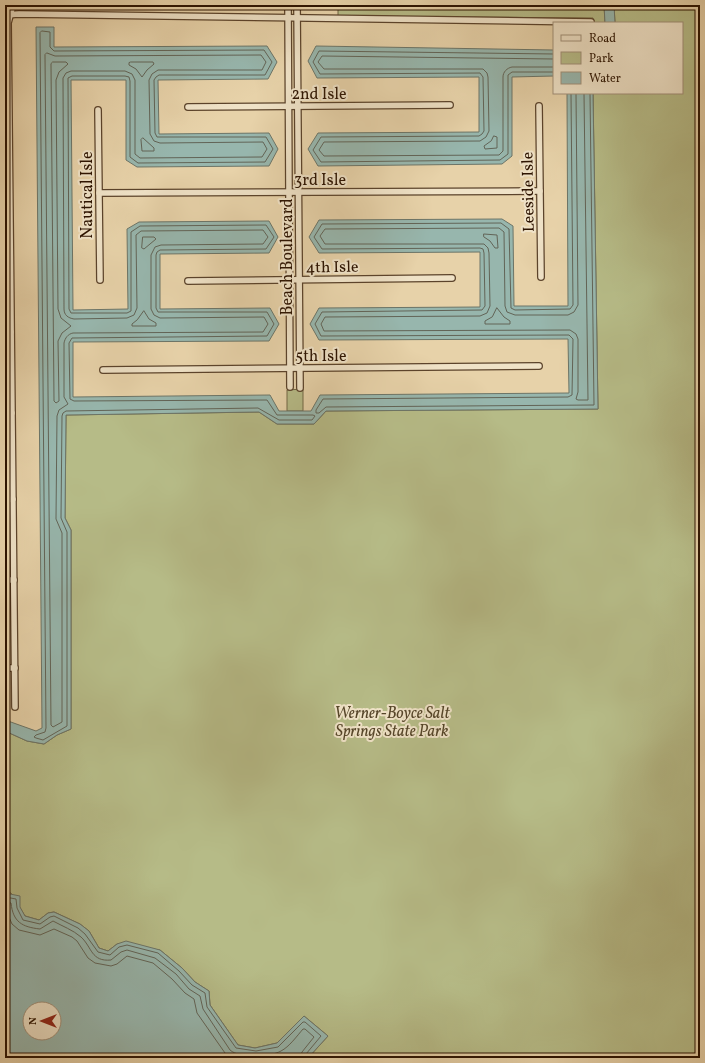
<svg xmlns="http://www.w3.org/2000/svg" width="705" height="1063" viewBox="0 0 705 1063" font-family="Vollkorn,serif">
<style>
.green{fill:#b6bb87;stroke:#716744}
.water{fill:#97b6ad;stroke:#6c7568;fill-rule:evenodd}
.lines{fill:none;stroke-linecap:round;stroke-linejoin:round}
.shore{stroke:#626457;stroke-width:1}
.minor-casing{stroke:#5b432b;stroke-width:8}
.minor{stroke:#efe2c7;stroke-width:5.5}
.labels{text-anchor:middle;stroke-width:4;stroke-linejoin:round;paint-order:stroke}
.street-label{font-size:16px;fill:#2c1301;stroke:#efe2c7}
.park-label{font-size:16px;font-style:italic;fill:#554529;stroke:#efe2c7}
</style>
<rect width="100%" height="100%" fill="#e7d2a9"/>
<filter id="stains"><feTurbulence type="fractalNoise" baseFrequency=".005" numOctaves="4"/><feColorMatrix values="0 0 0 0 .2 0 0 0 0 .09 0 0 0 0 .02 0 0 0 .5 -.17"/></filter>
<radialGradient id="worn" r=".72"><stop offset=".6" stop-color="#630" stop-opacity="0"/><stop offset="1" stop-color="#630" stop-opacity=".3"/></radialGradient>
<g class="green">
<path d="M338,5H604L605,23H593V18L338,16Z"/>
<path d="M614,5H700V1058H308L328,1036L304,1016L277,1043L255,1048L238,1045L210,1005L209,991L195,982L182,968L160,950L117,944L108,951L99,948L89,931L80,924L54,912L48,913L39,920L25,916L11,893H5V731L27,741L44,744L57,735L71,729V530L65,518L66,415L259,412L277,424H314L326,411L598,409L593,93H682V23H615Z"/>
<path d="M303,389V411H287V390Z"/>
</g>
<g class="water">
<path d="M604,5H614L615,23H605Z"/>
<path d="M36,27H54V47L267,46L277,62L268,79L158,80L159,134L269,133L278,149L269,166L137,167L126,160V80H71L73,310L128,309L127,229L139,222L269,221L278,237L269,253L160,254V309L270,308L279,324L269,341L73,342V397L270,395L279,411H311L320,395L569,393L568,339L319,340L310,324L319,308L480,307V252L319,253L309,237L319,220L502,219L513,226L514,306H568L567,93H593L598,409L326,411L314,424H277L259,412L66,415L65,518L71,530V729L57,735L44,744L27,741L5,731V713L8,721L36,731L42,728Z"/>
<path d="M316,46L554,50V76L512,77V156L502,164L318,166L308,149L318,133L479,132V77L317,78L308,61Z"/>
<rect x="5" y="610" width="4" height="32"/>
<path d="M5,893L20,896V907L25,916L39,920L48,913L54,912L80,924L89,931L99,948L108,951L117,944L126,941L160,950L182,968L195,982L209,991L210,1005L238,1045L255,1048L277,1043L304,1016L328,1036L308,1058H5ZM30,1009H54V1033H30Z"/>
</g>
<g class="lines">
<g class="shore">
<path d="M42,31L50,32V47L54,51L264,50L272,62L265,75H159L156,77L154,80L155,133L157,137H266L273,149L265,162L138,163L130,157V81L129,77L125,76H72L68,78L69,309L71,313H127L131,311V232L140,226L266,225L274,237L266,249L160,250L157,252L156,255V308L158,312H267L274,324L267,336L72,338L69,343L70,399L74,401L267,400L277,415H313L315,416L312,420H279L258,408L66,411L63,413L62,416L61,518L67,532V726L43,740L36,738L34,737L36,735L45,732L46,728L40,33Z"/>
<path d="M47,53L55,56L261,55L266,62L262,70H158L152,74L149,80L150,134L154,141L160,143L263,142L267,149L262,157L140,158L135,154V80L132,74L125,71H71L66,73L63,78L64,309C64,315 68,318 74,319L127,318L134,315L137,308L136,235L141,231L263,230L268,237L263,244L161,245L155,247L151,255V309L154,315L160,318L264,317L268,324L263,332L73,333C68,334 65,338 64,343V397L68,404L59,410L57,416L56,519L62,533V722L53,727L51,725L45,55Z"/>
<path d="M554,54L319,51L313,62L320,74L480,73L483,77L484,131L482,134L479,136L321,137L313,150L321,162L500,160L508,154V75L512,72H554"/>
<path d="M554,59L322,56L318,62L324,69H483L487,73L488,77L489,131L486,137L480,141L324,142L319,150L324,156L499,155L503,151V77C503,72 507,68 512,67H554"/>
<path d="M53,62H66L68,64L59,72L56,80L58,309L61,318L71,326L62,333L58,341L59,401L56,403L54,401L51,64Z"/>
<path d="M131,62H153L154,64L147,70L142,77L136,69L129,65V63Z"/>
<path d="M571,93L573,305L570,309L515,310L511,308L509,229L501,223L322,224L314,237L322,249L480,248L483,249L484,253L485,306L482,310L322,312L315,324L321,336L569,335L573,339L572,395L568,397L323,399L316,410V413H319L326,407L594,405L590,93"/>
<path d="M576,93L578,305L574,312L568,315H515L507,312L505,306L504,232L499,228L325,229L320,236L325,244H484L488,248L489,253L490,306L487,313L480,316L325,317L321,324L324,331L570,330L576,334L578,339V392L576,399L578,400H588L584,93"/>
<path d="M494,136L497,137V148L485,149L484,146L491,141Z"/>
<path d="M143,138L154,148V151H142L141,140Z"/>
<path d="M484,234L497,235L498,248H495L490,241L484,237Z"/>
<path d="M143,237H154L156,239L144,249L142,248Z"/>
<path d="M497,308L504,317L510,321V324H485V321L492,317Z"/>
<path d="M144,311L149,319L156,323V326H132V324L137,320Z"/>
<path d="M5,897L16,899L17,908L23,920L40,924L50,917L54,916L78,928L85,934L98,952L110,955L119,947L127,945L158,953L179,971L192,985L205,993L207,1007L236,1048L256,1051L278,1047L303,1022H305L321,1036L306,1054V1058"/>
<path d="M5,902L11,903C13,922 22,927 40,929L53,921C62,926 73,930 81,937C92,947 91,962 111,960L121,952L127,950L155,958L176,974L189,989L200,996L203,1009L230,1050C240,1059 270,1057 281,1051C289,1047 297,1036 303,1029H305L314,1037L302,1052L300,1058"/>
<path d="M5,908L12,924L19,930L40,935L54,929L72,937L77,941L88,958L95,963L111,966L117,964L127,956L153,963L172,979L185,993L194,999L197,1013L225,1053L231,1058"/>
</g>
<defs>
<g id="minor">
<path d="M13,5L8,23L15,707"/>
<path d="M288,5L290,387"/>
<path d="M297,5L300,388"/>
<path d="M5,15L19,14L591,22"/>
<path d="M539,106L541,277"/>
<path d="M188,107L450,105"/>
<path d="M98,110L100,280"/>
<path d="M99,193L540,191"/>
<path d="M188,281L452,278"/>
<path d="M5,332H11"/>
<path d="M103,370L539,366"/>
<path d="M5,413H12"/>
<path d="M5,500L13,499"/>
<path d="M5,580H14"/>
<path d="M5,668H15"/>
</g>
</defs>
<use href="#minor" class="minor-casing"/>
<use href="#minor" class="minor"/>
</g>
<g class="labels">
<g class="street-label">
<text x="319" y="99">2nd Isle</text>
<text x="320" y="185">3rd Isle</text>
<text transform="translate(527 192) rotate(-91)" y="6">Leeside Isle</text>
<text transform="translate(86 195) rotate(-90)" y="6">Nautical Isle</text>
<text transform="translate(286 257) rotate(-90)" y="6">Beach Boulevard</text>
<text transform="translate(332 266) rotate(-1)" y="6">4th Isle</text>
<text x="321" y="361">5th Isle</text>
</g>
<g class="park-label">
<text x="392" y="718">Werner-Boyce Salt<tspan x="392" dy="18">Springs State Park</tspan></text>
</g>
</g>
<rect width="705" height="1063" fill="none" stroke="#e7d2a9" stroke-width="20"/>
<rect x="6" y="6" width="693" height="1051" fill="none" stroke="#2c1301" stroke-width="2"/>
<rect x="10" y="10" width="685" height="1043" fill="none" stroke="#2c1301"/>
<rect x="553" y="22" width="130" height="72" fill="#efe2c7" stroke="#a18f78"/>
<rect x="561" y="35" width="20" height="6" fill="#efe2c7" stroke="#a18f78"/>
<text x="589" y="42" font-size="12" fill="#2c1301">Road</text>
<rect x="561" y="52" width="20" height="12" fill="#b6bb87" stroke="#a18f78"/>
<text x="589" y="62" font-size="12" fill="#2c1301">Park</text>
<rect x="561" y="72" width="20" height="12" fill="#97b6ad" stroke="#a18f78"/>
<text x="589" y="82" font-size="12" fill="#2c1301">Water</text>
<g transform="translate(42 1021) rotate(270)"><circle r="19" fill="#efe2c7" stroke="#a18f78"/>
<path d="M0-3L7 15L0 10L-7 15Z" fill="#8f2418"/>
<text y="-6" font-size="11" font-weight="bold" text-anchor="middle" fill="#2c1301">N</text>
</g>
<rect width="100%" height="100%" filter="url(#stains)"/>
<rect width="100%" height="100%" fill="url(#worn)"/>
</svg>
